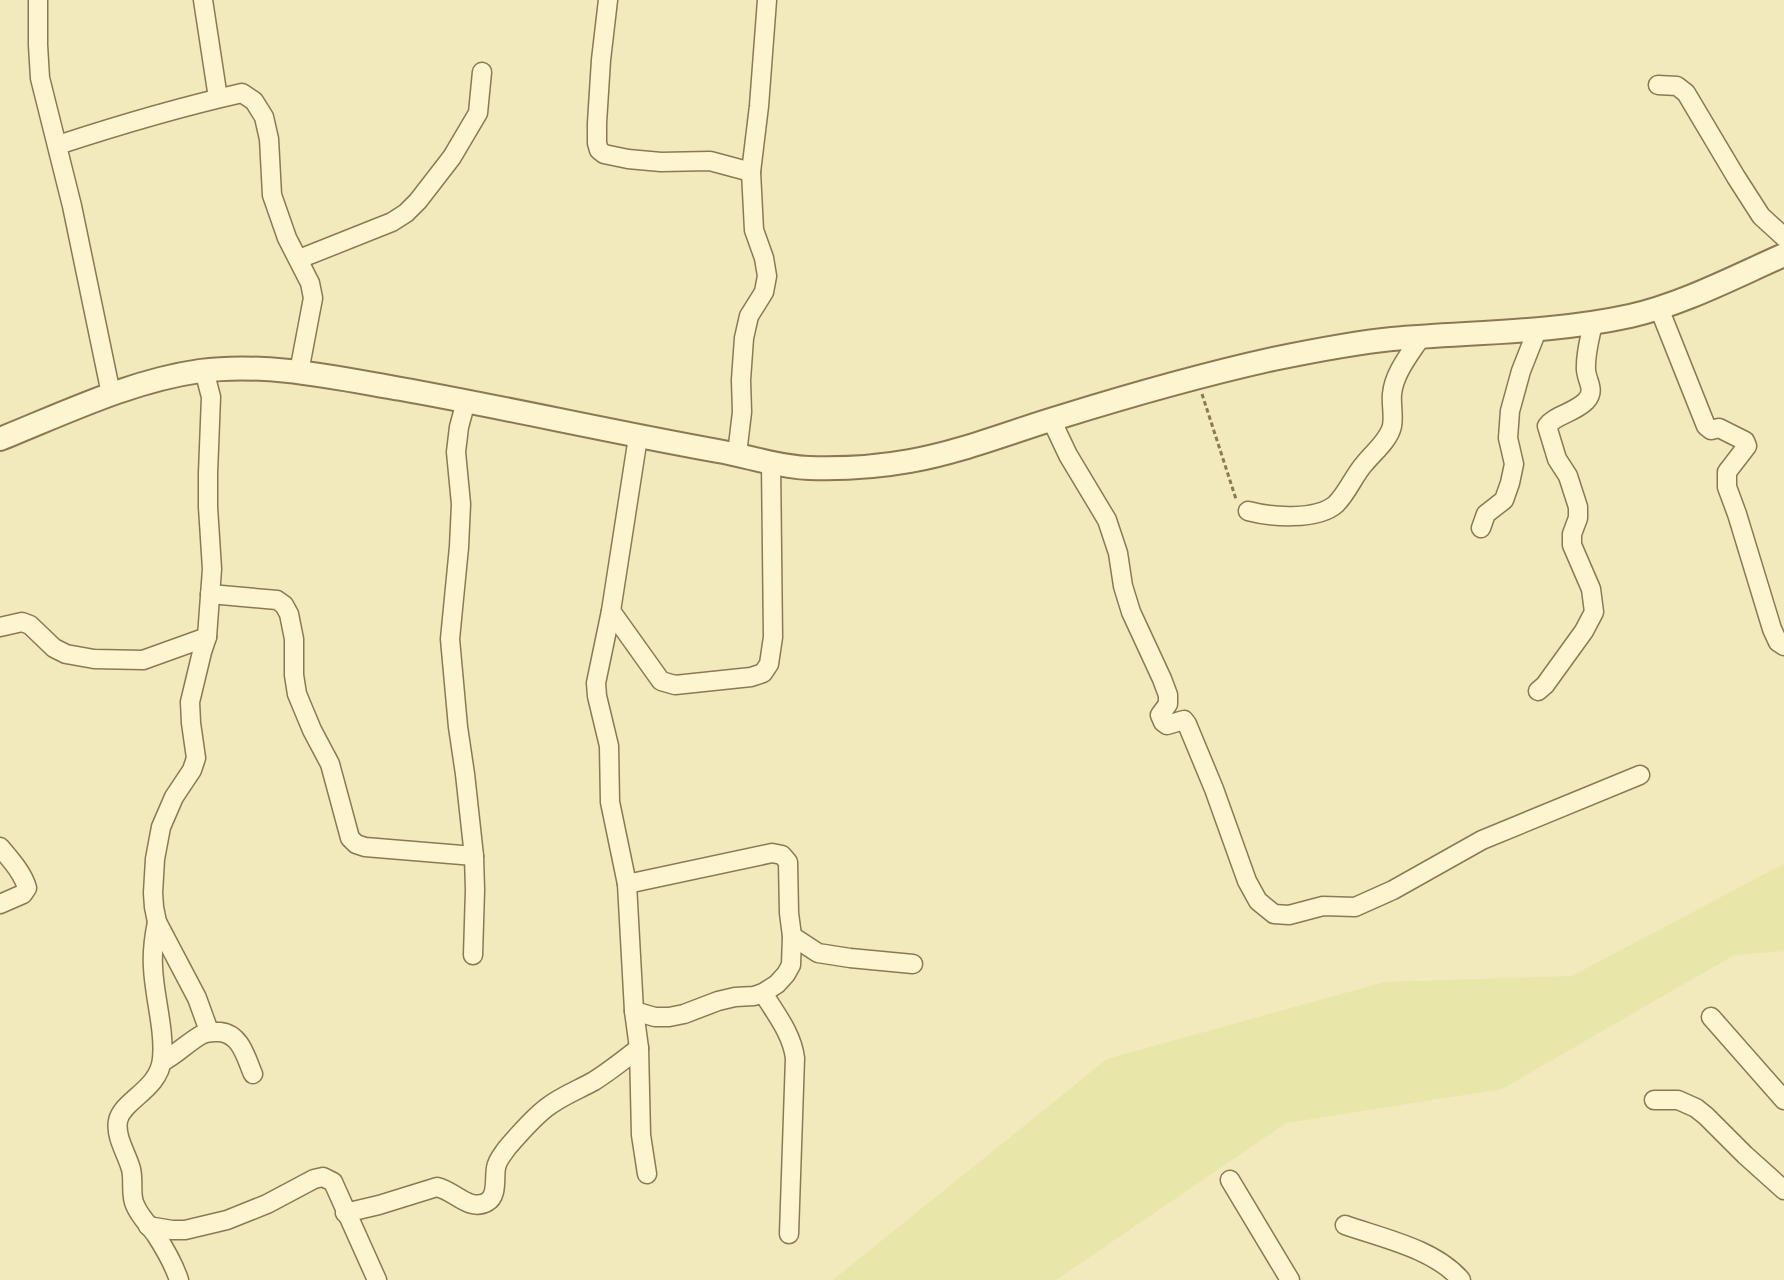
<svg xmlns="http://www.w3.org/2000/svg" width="1784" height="1280" viewBox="0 0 1784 1280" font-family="'Times New Roman',serif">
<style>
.farmland{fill:#e8e6a9}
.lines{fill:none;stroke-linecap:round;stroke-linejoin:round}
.minor-casing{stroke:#8b7954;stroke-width:21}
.tertiary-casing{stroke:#8b7954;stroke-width:26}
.path{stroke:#8b7954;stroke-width:3;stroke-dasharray:4.5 3;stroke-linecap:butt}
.minor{stroke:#fcf5d0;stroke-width:18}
.tertiary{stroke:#fcf5d0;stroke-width:22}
</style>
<rect width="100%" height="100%" fill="#f2e9bc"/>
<path class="farmland" d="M1784,864V951L1734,955L1502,1089L1286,1123L1056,1280H833L1107,1059L1385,982L1572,976Z"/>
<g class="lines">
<defs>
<g id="minor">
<path d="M38,0V45L40,78L72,206L111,394"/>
<path d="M203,0L218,98"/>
<path d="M608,0L601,60L597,123V143L599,150L604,154L628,159L661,162L710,161L751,172"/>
<path d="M1658,85L1677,86L1686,93L1736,177L1761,216L1784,237"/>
<path d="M58,145C119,125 180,107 242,93L254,101L264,117L269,139L272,195L287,238L310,283L313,298L299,372"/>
<path d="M299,259L392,222L406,213L418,201L452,157L478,113L482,72"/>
<path d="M1659,308L1706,426L1711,430L1719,428L1745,441L1747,446L1727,472V487L1737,514L1772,629L1778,642L1784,646"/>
<path d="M204,370L211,397L208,473V507L212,569L207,637L202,652L190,702L191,723L196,758L192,770L174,797L161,827L155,859L153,893L154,907L157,922L197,998L209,1031"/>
<path d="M466,401L459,427L456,452L461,504L459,547L450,639L458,727L465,774L474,856L475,890L473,955"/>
<path d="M1051,419L1068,455L1107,520L1118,553L1123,586L1131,612L1162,679L1168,695V704L1160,715L1163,722L1167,725L1184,720L1187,724L1214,789L1247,881L1258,901L1274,914L1289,915L1323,906L1355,907L1393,890L1482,840L1640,775"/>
<path d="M638,437L611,611L596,683L597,696L609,746L610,802L627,884L634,1011L639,1048L641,1135L647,1174"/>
<path d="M737,454L742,412L741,380L744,338L749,316L764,292L767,276L764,258L754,230L751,172L759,106L767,0"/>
<path d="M1248,511C1270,517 1317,521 1336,504C1348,492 1354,475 1365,463C1374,452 1389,440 1392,426C1394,416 1391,404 1392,394C1394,373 1410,354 1421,337"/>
<path d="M1481,528L1486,514L1504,500L1510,483L1514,464L1508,438L1510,411L1521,371L1538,328"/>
<path d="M210,594L277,600L284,605L289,614L294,639V675L297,694L312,730L330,764L350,838L356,844L365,847L474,856"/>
<path d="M611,611L661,681L675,685L751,677L763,673L769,664L773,637L771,463"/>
<path d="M0,627L22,622L30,625L54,648L66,654L94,659L143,660L207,637"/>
<path d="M1538,691L1545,685L1584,631L1594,612L1591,589L1572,545V534L1578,518V507L1568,476L1557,459L1547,426C1555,415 1574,413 1586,401C1596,390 1587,382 1586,370C1585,354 1590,338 1593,323"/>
<path d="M0,847C10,859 23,873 27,888L23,894L0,904"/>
<path d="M627,884L772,853L782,855L788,862L789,913L792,936L791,965L786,974L777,984L763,993L754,996L735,997L718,1001L684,1014L669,1017H655L634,1011"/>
<path d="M157,922C154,937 152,952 153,967C154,996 165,1030 162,1059C159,1090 122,1100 118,1121C115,1137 127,1154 131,1169C134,1181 130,1195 135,1205C140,1217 149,1225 156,1235C165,1249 174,1265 179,1280"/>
<path d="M792,936L818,953L850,958L913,964"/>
<path d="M763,993C776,1014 792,1034 795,1058L789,1234"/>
<path d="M1711,1017L1784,1100"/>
<path d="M162,1062C177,1054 187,1043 201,1035C208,1031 213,1032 220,1032C241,1034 246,1058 253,1074"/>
<path d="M1654,1100H1678L1696,1108L1706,1116L1745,1155L1784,1190"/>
<path d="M1230,1180L1290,1280"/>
<path d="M345,1213L379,1205L437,1187C455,1191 469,1212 487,1202C498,1196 494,1178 496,1168C497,1160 503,1154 507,1148C519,1134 532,1119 546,1108C561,1096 578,1090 594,1081C610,1071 625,1059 639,1048"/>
<path d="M1345,1225C1382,1238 1435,1249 1461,1280"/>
<path d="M148,1226L172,1230H185L227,1220L267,1204L314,1179L323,1177L333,1182L377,1280"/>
</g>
<path id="tertiary" d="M0,439C65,413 130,381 200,371C267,362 336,378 401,389C507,408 612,432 718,451C748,456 778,467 809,468C841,469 877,467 910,461C961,452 1010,432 1060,417C1131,395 1201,375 1273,359C1312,351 1352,343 1392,339C1471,332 1552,333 1630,316C1683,304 1734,277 1784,255"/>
</defs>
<use href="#minor" class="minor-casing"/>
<use href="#tertiary" class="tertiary-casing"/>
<path class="path" d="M1202,394L1236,499"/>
<use href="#minor" class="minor"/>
<use href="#tertiary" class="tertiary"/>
</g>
</svg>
